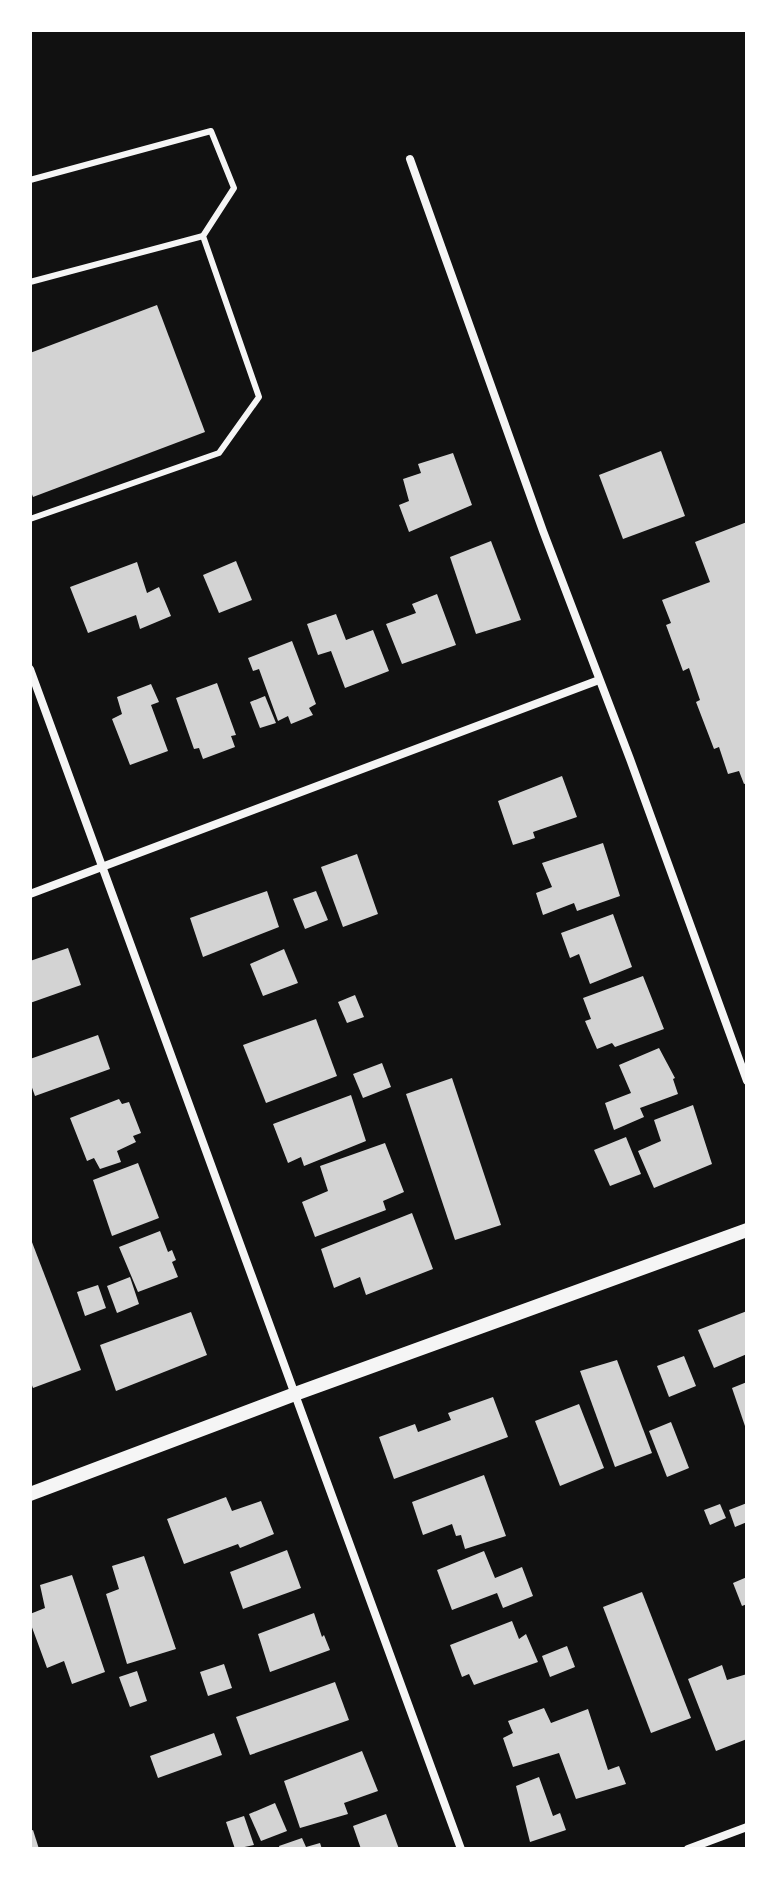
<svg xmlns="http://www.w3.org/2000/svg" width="777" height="1879" viewBox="0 0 777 1879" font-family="'Archivo Narrow',sans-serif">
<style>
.building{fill:#d3d3d3}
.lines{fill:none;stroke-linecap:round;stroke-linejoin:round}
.service{stroke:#f5f5f5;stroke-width:6}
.minor{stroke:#f5f5f5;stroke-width:8}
.tertiary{stroke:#f5f5f5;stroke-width:14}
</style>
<rect width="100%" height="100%" fill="#111"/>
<g class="building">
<path d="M157,305L205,432L33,497L30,489V353Z"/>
<path d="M661,451L685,516L623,539L599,475Z"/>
<path d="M453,453L472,505L409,532L399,505L409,501L403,479L421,473L418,464Z"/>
<path d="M747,522V783L744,784L739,771L728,774L719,747L714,749L696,702L700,700L689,668L683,671L666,625L671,623L662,600L710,582L695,542Z"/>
<path d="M491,541L521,620L476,634L450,557Z"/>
<path d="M236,561L252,600L219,613L203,575Z"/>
<path d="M137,562L147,593L159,587L171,616L140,629L136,615L88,633L70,587Z"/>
<path d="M437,594L456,645L402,664L386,624L416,613L412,604Z"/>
<path d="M336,614L346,640L373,630L389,671L345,688L331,651L318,655L307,624Z"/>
<path d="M292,641L316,704L309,708L313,715L291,724L288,716L278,721L259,669L253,671L248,658Z"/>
<path d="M217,683L236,735L231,736L235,747L203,759L199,748L194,749L176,698Z"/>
<path d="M151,684L159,702L151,705L168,751L130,765L112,719L122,714L117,697Z"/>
<path d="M265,696L276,723L260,728L250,702Z"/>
<path d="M562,776L577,817L533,832L535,838L513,845L498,801Z"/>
<path d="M603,843L620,896L577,911L574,903L543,915L536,893L552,887L542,863Z"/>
<path d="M357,854L378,914L343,927L321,867Z"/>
<path d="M267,891L279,927L203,957L190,918Z"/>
<path d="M316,891L328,920L305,929L293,899Z"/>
<path d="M613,914L632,967L590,984L579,954L570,958L561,933Z"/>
<path d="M68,948L81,985L30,1003V961Z"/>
<path d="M284,949L298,983L263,996L250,964Z"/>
<path d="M643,976L664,1029L615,1047L612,1043L597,1049L585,1021L591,1019L583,998Z"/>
<path d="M355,995L364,1017L347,1023L338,1002Z"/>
<path d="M316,1019L337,1076L266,1103L243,1045Z"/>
<path d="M98,1035L110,1069L35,1096L30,1082V1059Z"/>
<path d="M659,1048L675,1078L673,1079L678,1094L640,1108L644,1117L614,1130L605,1103L631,1093L619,1065Z"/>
<path d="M382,1063L391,1087L363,1098L353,1074Z"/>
<path d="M452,1078L501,1225L455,1240L406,1094Z"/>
<path d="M351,1095L366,1141L304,1166L301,1157L288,1163L273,1124Z"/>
<path d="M119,1099L122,1104L129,1102L141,1133L133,1136L136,1142L117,1151L121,1162L100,1169L94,1158L87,1161L70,1118Z"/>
<path d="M693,1105L712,1164L654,1188L638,1151L661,1141L654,1120Z"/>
<path d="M626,1137L641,1174L610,1186L594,1150Z"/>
<path d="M385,1143L404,1192L383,1201L386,1210L315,1237L302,1202L328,1191L320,1166Z"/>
<path d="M138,1163L159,1218L112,1236L93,1180Z"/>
<path d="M412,1213L433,1269L366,1295L360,1277L334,1288L321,1249Z"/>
<path d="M160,1231L168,1252L172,1250L176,1260L172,1262L178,1277L138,1292L119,1247Z"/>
<path d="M30,1237L81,1370L33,1388L30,1380Z"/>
<path d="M130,1277L139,1304L117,1313L107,1286Z"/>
<path d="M98,1285L106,1308L85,1316L77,1292Z"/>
<path d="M747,1311V1354L714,1368L698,1330Z"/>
<path d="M191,1312L207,1355L116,1391L100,1345Z"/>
<path d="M684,1356L696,1386L669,1397L657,1366Z"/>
<path d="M617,1360L652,1453L615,1467L580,1371Z"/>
<path d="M747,1382V1429H746L732,1388Z"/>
<path d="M493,1397L508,1437L394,1479L379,1437L415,1424L418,1432L451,1420L448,1413Z"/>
<path d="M579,1404L604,1468L560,1486L535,1421Z"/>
<path d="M671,1422L689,1468L667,1477L649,1431Z"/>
<path d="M484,1475L506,1536L465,1549L461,1535L456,1536L452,1524L423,1535L412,1502Z"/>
<path d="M226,1497L232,1511L261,1501L274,1534L240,1548L238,1544L184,1564L167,1519Z"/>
<path d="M747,1503V1522L735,1527L729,1510Z"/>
<path d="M720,1504L726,1518L710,1525L704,1510Z"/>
<path d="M287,1550L301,1588L243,1609L230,1572Z"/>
<path d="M484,1551L495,1578L522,1567L533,1596L503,1608L497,1593L452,1610L437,1570Z"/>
<path d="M144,1556L176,1649L127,1664L106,1594L119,1589L112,1566Z"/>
<path d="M72,1575L105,1672L72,1684L64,1661L47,1668L30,1622V1614L45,1608L40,1585Z"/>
<path d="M747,1577V1604L742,1606L733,1583Z"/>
<path d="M642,1592L691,1718L651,1733L603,1607Z"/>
<path d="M314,1613L322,1637L324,1635L330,1650L270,1672L258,1634Z"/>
<path d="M512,1621L519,1639L526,1634L538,1662L474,1685L469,1674L462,1677L450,1645Z"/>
<path d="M567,1646L575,1667L550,1677L542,1656Z"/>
<path d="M224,1664L232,1688L208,1696L200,1672Z"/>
<path d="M722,1665L727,1680L747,1674V1739L716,1751L688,1679Z"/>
<path d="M137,1671L147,1701L130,1707L119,1677Z"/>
<path d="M335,1682L349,1720L250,1755L236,1717Z"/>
<path d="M544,1708L551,1723L588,1709L608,1770L619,1766L626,1784L576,1799L559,1753L513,1767L503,1738L513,1733L508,1721Z"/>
<path d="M214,1733L222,1755L158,1778L150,1756Z"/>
<path d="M362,1751L378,1791L344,1803L348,1814L300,1828L284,1781Z"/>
<path d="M539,1777L553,1816L560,1813L566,1830L530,1842L516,1786Z"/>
<path d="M275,1803L287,1831L261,1841L249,1814Z"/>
<path d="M386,1814L399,1849H361L353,1826Z"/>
<path d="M244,1816L254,1845L235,1849L226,1822Z"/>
<path d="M33,1830L39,1849H30V1831Z"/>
<path d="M302,1838L306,1847L320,1843L322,1849H280L279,1846Z"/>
</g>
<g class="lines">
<g class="service">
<path d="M30,180L211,131L234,188L203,236L259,397L219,453L30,519"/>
<path d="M30,282L203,236"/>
</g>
<g class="minor">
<path d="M410,159L543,531L630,759L747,1081"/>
<path d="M30,669L461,1849"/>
<path d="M30,894L599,680"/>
<path d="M688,1849L747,1827"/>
</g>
<path class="tertiary" d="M30,1494L295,1394L747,1230"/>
</g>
<rect width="777" height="1879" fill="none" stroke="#ffffff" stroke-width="64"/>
</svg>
